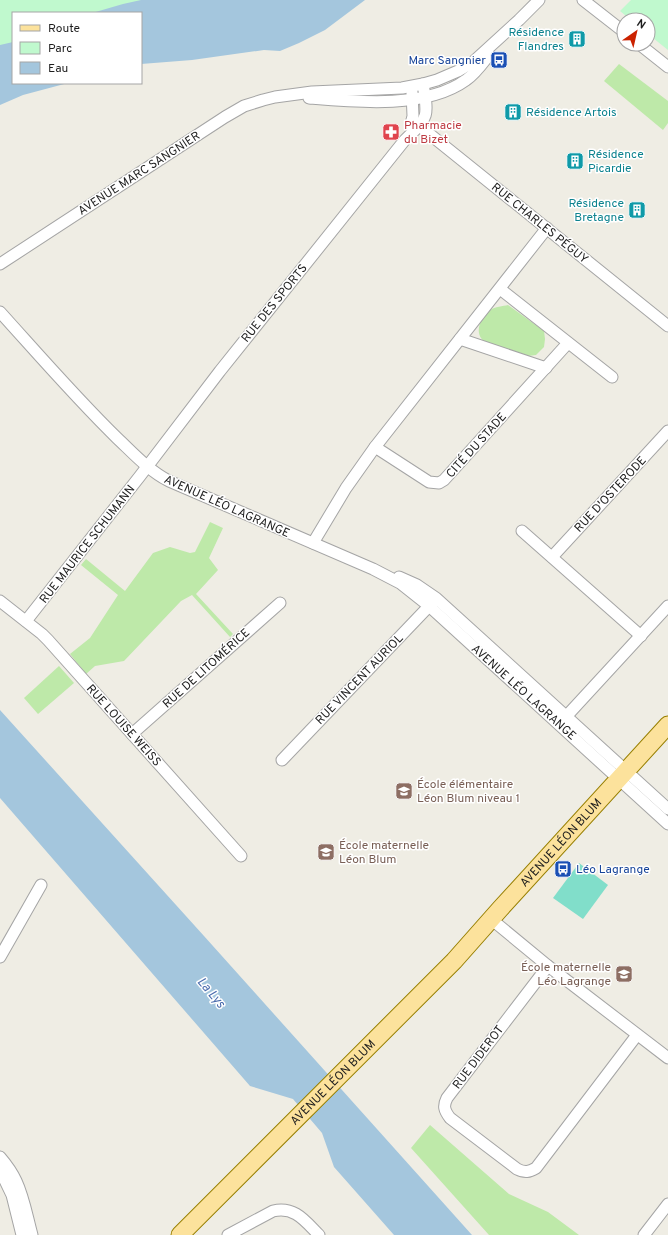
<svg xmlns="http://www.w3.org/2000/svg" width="668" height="1235" viewBox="0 0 668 1235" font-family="Overpass,sans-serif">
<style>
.grass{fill:#bee9a9}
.park{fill:#c0f9ce}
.pitch{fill:#81deca}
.water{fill:#a4c6dd}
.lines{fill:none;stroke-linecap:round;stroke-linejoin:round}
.minor-casing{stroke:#a5a5a5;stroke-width:13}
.primary-casing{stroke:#977f00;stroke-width:19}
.minor{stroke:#fff;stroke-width:11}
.primary{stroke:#fce29c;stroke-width:17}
.labels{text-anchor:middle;stroke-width:3;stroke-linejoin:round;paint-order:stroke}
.culture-label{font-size:12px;fill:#0d838f;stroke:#fff;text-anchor:end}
.transit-label{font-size:12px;fill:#164399;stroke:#fff;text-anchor:end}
.health-label{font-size:12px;fill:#be3a42;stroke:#fff;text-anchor:start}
.street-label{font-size:12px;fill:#1e1e1e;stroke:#fff}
.education-label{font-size:12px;fill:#785e54;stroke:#fff;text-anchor:start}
.water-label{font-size:13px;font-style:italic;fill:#4a6bad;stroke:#fff}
</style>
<rect width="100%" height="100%" fill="#efede4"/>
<g class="grass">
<path d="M619,64L668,101V123L663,130L604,81Z"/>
<path d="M508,305L544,331L545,339L544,347L536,355L528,356L486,343C484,341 482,340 481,338C475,329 482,316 490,310C495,307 503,306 508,305Z"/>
<path d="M210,522L223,528L209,558L218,570L196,594L233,634L230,637L192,595L181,601L124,661L95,666L86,674L70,654L90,638L118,595L81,565L86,559L125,591L153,553L170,547L190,553L195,552Z"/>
<path d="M59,666L74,683L38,714L24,698Z"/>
<path d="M430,1125L509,1194L548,1212L579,1235H489L411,1148Z"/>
</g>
<g class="park">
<path d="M0,0H359L141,13H13V83L0,99Z"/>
<path d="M631,0H668V50L648,34V20H631L620,11Z"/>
</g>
<path class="pitch" d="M579,863L608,885L583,919L553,898Z"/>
<g class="water">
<path d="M141,0H365L325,30L299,43L280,51L264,50L192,60L141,64V13H92L123,4Z"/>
<path d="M13,42V83H68L23,95L0,105V45Z"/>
<path d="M0,710L204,936L472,1235H394L334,1167L322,1133L293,1099L250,1086L0,798Z"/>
</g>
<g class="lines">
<defs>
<g id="minor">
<path d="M583,0L624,32"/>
<path d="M639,44L668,67"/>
<path d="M309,98C356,102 426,109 466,80C475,74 482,64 489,55"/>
<path d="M412,120L668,326"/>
<path d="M411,126L413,116L412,92"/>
<path d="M0,264L225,117L244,106L263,100L275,97L312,92L402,88L423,84L437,80L458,71L473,62L519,20L539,0"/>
<path d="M500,289L612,377"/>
<path d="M0,312C38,354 76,398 117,438C133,453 148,470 169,481L373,569L400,583L429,606L668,824"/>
<path d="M460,339L546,368"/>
<path d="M375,447L429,482L439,483L444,480L568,343"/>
<path d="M522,531L641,636"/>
<path d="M313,543L346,488L375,447L547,228"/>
<path d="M552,557L668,431"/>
<path d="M399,577L417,585L436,598L668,809"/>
<path d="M0,601L42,634L48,640L241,856"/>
<path d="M26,621L140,476L220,371L404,141C428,117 429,119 423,84"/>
<path d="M562,721L668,606"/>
<path d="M132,734L280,603"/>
<path d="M282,760L433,602"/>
<path d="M491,919L548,966L668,1058"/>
<path d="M0,957L41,885"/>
<path d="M548,966L447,1098C443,1106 444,1110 450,1118L517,1169C525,1173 529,1172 536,1168L637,1035"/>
<path d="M0,1157C6,1164 12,1172 16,1181C24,1198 27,1217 32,1235"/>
<path d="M0,1170L12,1195L22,1235"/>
<path d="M228,1235L273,1211C295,1206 305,1221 319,1235"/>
<path d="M644,1235L668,1204"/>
</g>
<g id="primary">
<path id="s1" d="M180,1235L454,961L500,909L668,725"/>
</g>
</defs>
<use href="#minor" class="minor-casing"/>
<use href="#primary" class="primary-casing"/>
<use href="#minor" class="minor"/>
<use href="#primary" class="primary"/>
</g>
<defs>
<symbol id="building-square" viewBox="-11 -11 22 22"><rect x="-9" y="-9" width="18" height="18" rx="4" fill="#0f9aa8" stroke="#fff"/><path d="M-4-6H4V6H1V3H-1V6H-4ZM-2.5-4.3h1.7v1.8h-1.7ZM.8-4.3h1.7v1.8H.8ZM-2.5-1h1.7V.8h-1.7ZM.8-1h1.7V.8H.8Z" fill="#fff"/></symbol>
<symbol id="bus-square" viewBox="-11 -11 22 22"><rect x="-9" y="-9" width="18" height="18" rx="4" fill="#1a4fb4" stroke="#fff"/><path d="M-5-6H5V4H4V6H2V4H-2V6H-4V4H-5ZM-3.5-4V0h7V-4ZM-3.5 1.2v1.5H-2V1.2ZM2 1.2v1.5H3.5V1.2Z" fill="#fff"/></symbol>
<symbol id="pharmacy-square" viewBox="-11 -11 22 22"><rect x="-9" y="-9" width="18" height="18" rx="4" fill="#e0444e" stroke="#fff"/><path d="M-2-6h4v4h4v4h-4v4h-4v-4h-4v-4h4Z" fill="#fff"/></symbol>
<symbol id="school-square" viewBox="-11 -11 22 22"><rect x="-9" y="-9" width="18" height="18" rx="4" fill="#8d6e63" stroke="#fff"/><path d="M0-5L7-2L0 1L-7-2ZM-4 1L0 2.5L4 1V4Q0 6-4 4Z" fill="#fff"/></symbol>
</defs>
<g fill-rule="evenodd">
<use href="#building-square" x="567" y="29" width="20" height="20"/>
<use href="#bus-square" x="489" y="50" width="20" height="20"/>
<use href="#building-square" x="503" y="102" width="20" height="20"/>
<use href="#pharmacy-square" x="381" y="122" width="20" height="20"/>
<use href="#building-square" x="565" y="151" width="20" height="20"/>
<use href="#building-square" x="627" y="200" width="20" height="20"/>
<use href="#school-square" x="394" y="781" width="20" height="20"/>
<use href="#school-square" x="316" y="842" width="20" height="20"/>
<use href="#bus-square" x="553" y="859" width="20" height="20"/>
<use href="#school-square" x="614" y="964" width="20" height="20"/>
</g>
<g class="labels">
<g class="culture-label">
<text x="564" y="36">Résidence<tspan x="564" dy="14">Flandres</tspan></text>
<text x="526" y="116" text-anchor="start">Résidence Artois</text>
<text x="588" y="158" text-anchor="start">Résidence<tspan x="588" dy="14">Picardie</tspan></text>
<text x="624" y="207">Résidence<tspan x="624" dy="14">Bretagne</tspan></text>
</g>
<g class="transit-label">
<text x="486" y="64">Marc Sangnier</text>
<text x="576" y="873" text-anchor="start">Léo Lagrange</text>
</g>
<g class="health-label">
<text x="404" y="129">Pharmacie<tspan x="404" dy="14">du Bizet</tspan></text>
</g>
<g class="street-label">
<text transform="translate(139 173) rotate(-33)" y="4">AVENUE MARC SANGNIER</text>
<text transform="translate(540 223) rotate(39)" y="4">RUE CHARLES PÉGUY</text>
<text transform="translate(274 303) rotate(-51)" y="4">RUE DES SPORTS</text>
<text transform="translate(476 445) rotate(-48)" y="4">CITÉ DU STADE</text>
<text transform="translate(610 494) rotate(-47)" y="4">RUE D'OSTERODE</text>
<text transform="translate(227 506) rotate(24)" y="4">AVENUE LÉO LAGRANGE</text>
<text transform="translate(87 544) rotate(-52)" y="4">RUE MAURICE SCHUMANN</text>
<text transform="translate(206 668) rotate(-42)" y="4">RUE DE LITOMÉRICE</text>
<text transform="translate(359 679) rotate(-46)" y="4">RUE VINCENT AURIOL</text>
<text transform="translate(524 692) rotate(42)" y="4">AVENUE LÉO LAGRANGE</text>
<text transform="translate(124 725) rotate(48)" y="4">RUE LOUISE WEISS</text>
<text dy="4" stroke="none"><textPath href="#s1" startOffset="547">AVENUE LÉON BLUM</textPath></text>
<text transform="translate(478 1057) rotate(-53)" y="4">RUE DIDEROT</text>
<text dy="4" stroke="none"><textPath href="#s1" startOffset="216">AVENUE LÉON BLUM</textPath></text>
</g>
<g class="education-label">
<text x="417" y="788">École élémentaire<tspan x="417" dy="14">Léon Blum niveau 1</tspan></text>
<text x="339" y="849">École maternelle<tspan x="339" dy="14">Léon Blum</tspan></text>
<text x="611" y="971" text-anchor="end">École maternelle<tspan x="611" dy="14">Léo Lagrange</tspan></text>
</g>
<g class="water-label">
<text transform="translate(212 992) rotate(50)" y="5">La Lys</text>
</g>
</g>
<rect x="12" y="12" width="130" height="72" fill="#ffffff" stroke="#a5a5a5"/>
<rect x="20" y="25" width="20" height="6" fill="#fce29c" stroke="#a5a5a5"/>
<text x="48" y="32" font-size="12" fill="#1e1e1e">Route</text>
<rect x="20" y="42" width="20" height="12" fill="#c0f9ce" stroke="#a5a5a5"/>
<text x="48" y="52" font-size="12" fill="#1e1e1e">Parc</text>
<rect x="20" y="62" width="20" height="12" fill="#a4c6dd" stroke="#a5a5a5"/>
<text x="48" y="72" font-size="12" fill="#1e1e1e">Eau</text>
<g transform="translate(636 32) rotate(34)"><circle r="19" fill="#ffffff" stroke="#a5a5a5"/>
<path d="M0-3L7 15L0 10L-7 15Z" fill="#cb2200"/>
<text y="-6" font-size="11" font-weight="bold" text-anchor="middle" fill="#1e1e1e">N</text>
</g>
</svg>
